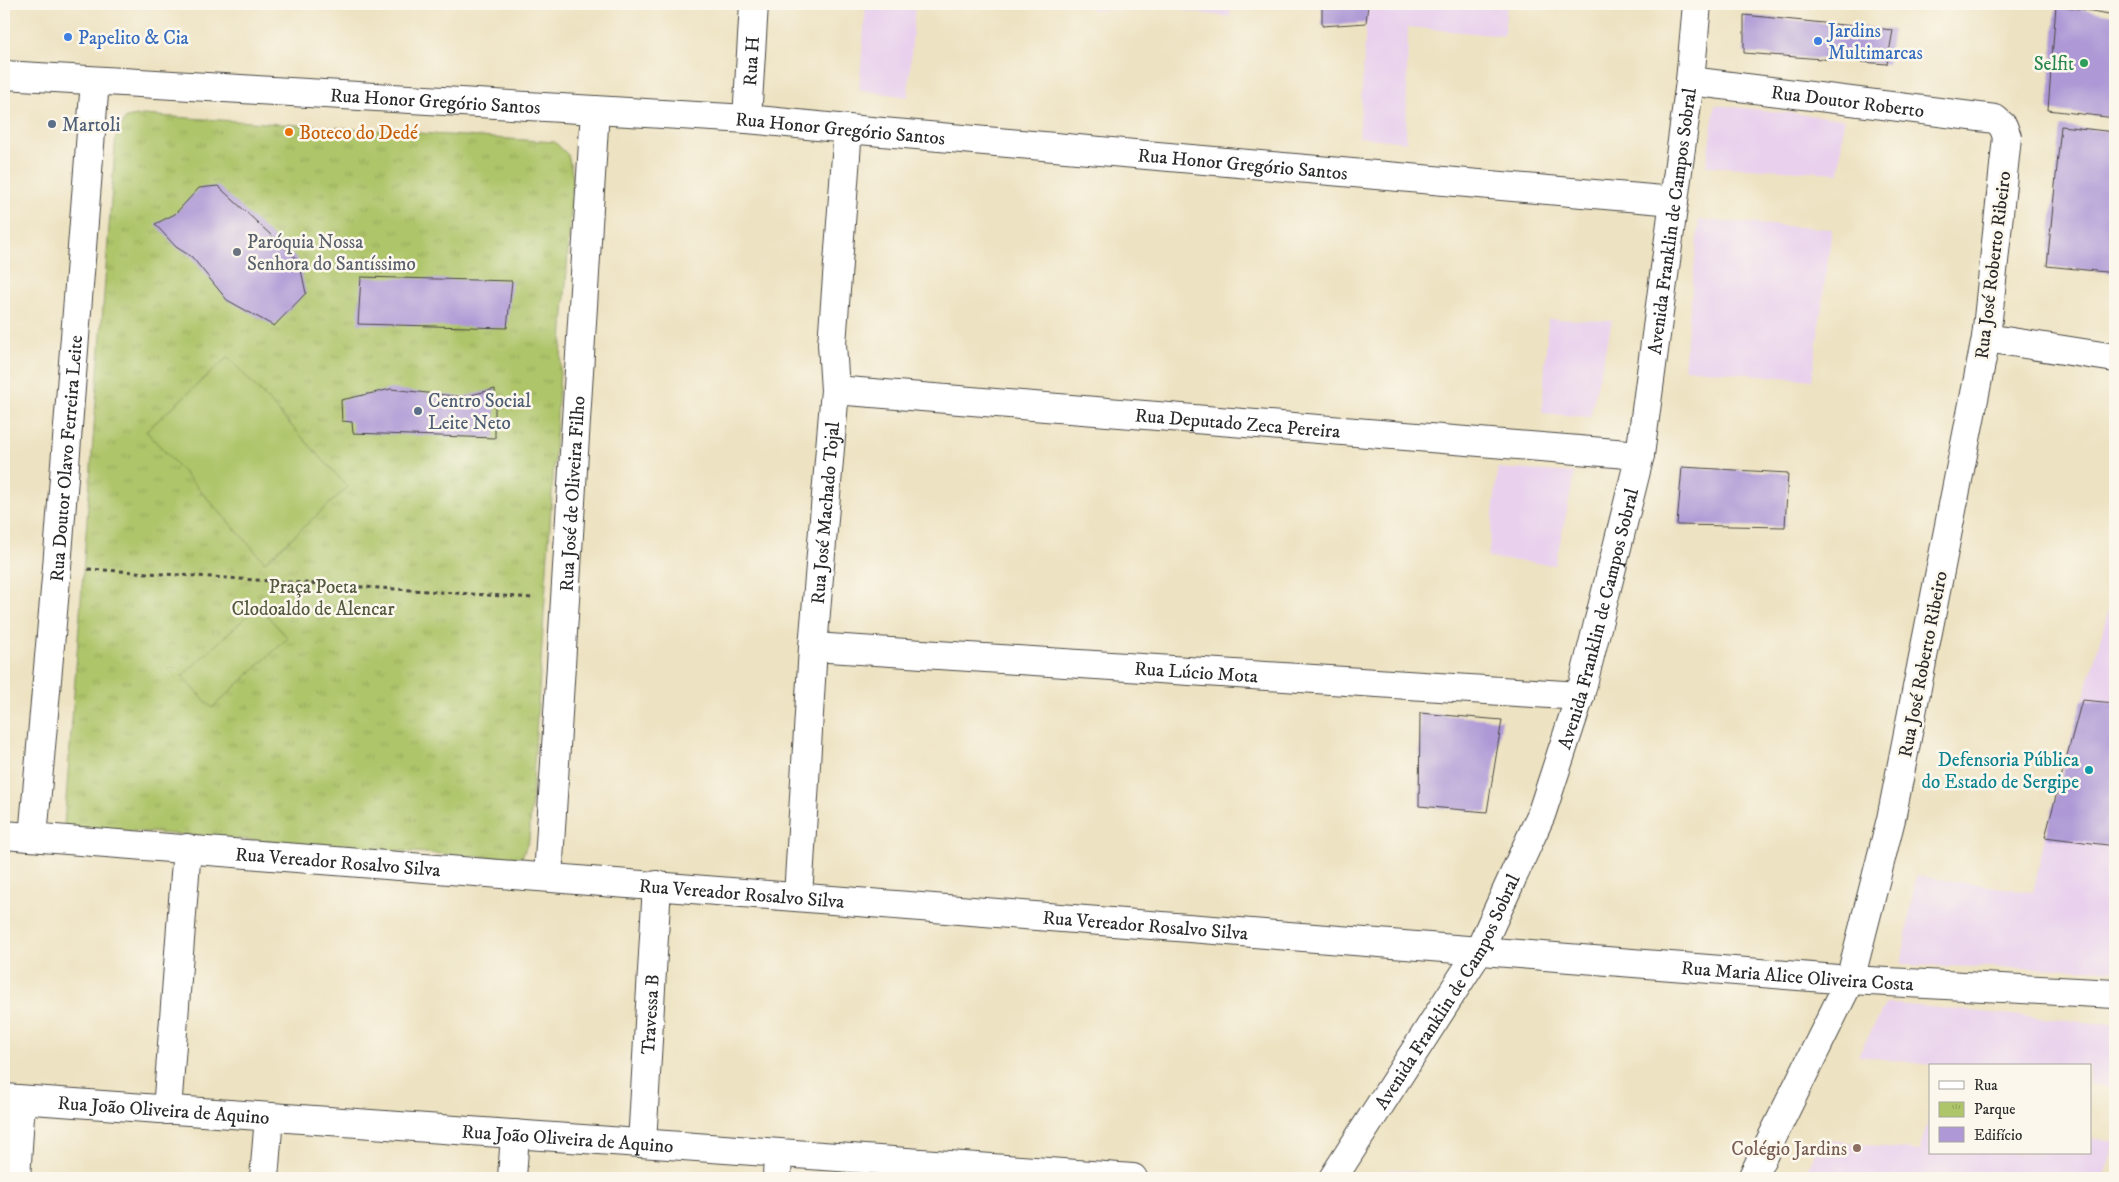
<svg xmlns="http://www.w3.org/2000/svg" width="2119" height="1182" viewBox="0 0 2119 1182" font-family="'IM FELL DW Pica',serif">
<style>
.built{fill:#e9d1ed}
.park{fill:url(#park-tufts);stroke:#6d784a}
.pitch{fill:#afc56a;stroke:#6d784a}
.building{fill:#ae99d6}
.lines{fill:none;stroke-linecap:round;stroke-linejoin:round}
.street-casing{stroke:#484642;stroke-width:30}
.path{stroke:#484642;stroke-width:3;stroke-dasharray:4 4;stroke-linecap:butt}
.street{stroke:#fff;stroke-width:28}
.shop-dot{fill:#3f7fe0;stroke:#fbf7ec;stroke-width:2}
.leisure-dot{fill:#2e9e5b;stroke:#fbf7ec;stroke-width:2}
.service-dot{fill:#5c6f8a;stroke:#fbf7ec;stroke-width:2}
.food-dot{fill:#e8710a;stroke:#fbf7ec;stroke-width:2}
.worship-dot{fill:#6b7280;stroke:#fbf7ec;stroke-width:2}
.culture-dot{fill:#0f9aa8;stroke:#fbf7ec;stroke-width:2}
.education-dot{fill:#8d6e63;stroke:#fbf7ec;stroke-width:2}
.labels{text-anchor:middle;stroke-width:5;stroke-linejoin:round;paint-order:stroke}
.shop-label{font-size:19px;fill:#366cbe;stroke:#fbf7ec;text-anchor:start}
.street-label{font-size:19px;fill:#2b2b2b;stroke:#fbf7ec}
.leisure-label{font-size:19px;fill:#27864d;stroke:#fbf7ec;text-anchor:end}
.service-label{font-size:19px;fill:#4e5e75;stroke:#fbf7ec;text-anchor:start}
.food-label{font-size:19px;fill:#c56008;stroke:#fbf7ec;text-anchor:start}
.worship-label{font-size:19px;fill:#5b616d;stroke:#fbf7ec;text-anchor:start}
.park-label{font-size:19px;fill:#53593e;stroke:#fbf7ec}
.culture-label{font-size:19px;fill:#0d838f;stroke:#fbf7ec;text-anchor:end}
.education-label{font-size:19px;fill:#785e54;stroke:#fbf7ec;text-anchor:end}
</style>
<defs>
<pattern id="park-tufts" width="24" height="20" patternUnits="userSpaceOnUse" patternTransform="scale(1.25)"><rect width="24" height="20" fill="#afc56a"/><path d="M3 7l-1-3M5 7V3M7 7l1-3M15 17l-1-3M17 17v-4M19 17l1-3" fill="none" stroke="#97a95c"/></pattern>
</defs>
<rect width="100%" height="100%" fill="#fbf7ec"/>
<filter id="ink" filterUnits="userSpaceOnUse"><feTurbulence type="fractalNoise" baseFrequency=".02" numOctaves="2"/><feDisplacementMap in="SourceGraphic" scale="10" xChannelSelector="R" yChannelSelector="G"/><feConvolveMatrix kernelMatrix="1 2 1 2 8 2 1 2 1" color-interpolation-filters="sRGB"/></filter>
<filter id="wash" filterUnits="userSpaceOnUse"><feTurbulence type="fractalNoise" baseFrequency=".0096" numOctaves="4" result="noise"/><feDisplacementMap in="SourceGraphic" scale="20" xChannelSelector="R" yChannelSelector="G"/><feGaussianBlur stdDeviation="1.12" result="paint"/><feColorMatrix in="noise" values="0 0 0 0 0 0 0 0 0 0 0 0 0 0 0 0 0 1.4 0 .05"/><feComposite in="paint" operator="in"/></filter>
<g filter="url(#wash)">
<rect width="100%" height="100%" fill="#ede2c1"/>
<g class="built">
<path d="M866,4H915L908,97L859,90Z"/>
<path d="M1093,4H1143L1142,10H1092Z"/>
<path d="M1185,4H1232L1230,17L1184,11Z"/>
<path d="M1322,4H1507L1504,36L1408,27L1406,142L1359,137L1366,23L1322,26Z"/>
<path d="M1715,105L1844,119L1839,173L1706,166Z"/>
<path d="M1699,220L1832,229L1812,380L1684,368Z"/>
<path d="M1548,319L1612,321L1590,417L1542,413Z"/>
<path d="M1498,468L1575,473L1555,565L1488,558Z"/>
<path d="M2115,586V970L1901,965L1916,876L2033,892L2045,837Z"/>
<path d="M1886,1003L2115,1025V1087L2090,1084V1066H1940L1858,1056Z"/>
<path d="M1930,1114V1153H2090V1138L2115,1142V1146L2103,1178H1803L1821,1139L1919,1151Z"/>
<path d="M1391,1169L1463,1178H1384Z"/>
</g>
<path class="park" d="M143,115L555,142L568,155L573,177L529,840L522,857L508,859L64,826L116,134L126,118Z"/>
<g class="pitch">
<path d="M228,357L348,487L265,562L146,431Z"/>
<path d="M258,606L288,638L212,708L182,676Z"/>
</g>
<g id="blocks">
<g class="building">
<path d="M1322,4H1368L1366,23L1322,26Z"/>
<path d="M2056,5L2115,15V118L2048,110Z"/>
<path d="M1744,15L1893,30L1887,64L1744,53Z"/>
<path d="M2061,126L2115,132V273L2047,266Z"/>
<path d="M218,186L299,261L306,293L274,326L227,300L192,257L176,247L155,224L175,214L199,188Z"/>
<path d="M361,277L512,281L507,328L358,324Z"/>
<path d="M391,389L463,397L495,389V438L353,433L352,422L342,421L341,400Z"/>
<path d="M1682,467L1788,473L1785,527L1677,525Z"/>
<path d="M2082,700L2115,703V846L2045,837Z"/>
<path d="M1420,713L1502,720L1487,812L1419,806Z"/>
</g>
</g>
</g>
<g filter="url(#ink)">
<use href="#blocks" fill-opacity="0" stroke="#484642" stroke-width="1"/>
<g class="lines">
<defs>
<g id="street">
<path id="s1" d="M4,75L747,119L848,129L1674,201"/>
<path id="s2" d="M1690,81L1995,119L2003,126L2007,137L1986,338L1891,819L1850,980L1752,1178"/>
<path id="s3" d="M747,119L754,4"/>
<path d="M1986,338L2115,358"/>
<path id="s4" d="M835,390L1640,455"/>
<path id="s5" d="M813,647L1580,696"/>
<path id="s6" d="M4,835L1850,980L2115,994"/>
<path id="s7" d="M33,837L57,567L95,81"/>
<path id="s8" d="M548,877L595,110"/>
<path id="s9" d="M798,897L813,647L835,390L832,344L848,129"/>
<path id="s10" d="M4,1098L1133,1178"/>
<path d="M167,1110L187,848"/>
<path id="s11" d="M642,1143L657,885"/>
<path d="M16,1178L21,1100"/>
<path d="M264,1178L269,1117"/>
<path d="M512,1178L515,1134"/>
<path d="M777,1178L778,1153"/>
<path id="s12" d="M1333,1178L1479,951L1541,815L1580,696L1640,455L1690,81L1697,4"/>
</g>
</defs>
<use href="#street" class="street-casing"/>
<path class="path" d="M88,569L533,598"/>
<use href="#street" class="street"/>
</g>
</g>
<g class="shop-dot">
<circle cx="68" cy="37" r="5"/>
<circle cx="1818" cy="41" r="5"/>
</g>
<circle class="leisure-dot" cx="2084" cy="63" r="5"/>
<g class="service-dot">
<circle cx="52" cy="124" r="5"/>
<circle cx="418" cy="411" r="5"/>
</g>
<circle class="food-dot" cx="289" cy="132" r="5"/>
<circle class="worship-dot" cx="237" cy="252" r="5"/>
<circle class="culture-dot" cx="2089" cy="770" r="5"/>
<circle class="education-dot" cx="1857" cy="1148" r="5"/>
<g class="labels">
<g class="shop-label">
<text x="1828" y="37">Jardins<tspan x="1828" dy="22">Multimarcas</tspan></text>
<text x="78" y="44">Papelito &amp; Cia</text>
</g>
<g class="street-label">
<text dy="7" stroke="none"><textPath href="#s3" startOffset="58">Rua H</textPath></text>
<text dy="7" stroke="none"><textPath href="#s1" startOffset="432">Rua Honor Gregório Santos</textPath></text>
<text dy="7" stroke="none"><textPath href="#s2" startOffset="159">Rua Doutor Roberto</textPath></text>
<text dy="7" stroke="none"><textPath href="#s1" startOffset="838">Rua Honor Gregório Santos</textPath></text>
<text dy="7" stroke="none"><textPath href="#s1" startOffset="1242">Rua Honor Gregório Santos</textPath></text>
<text dy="7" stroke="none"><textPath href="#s12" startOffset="1029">Avenida Franklin de Campos Sobral</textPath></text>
<text transform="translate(1992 265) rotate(-83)" y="7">Rua José Roberto Ribeiro</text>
<text dy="7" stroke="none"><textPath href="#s4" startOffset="404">Rua Deputado Zeca Pereira</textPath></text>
<text dy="7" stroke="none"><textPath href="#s7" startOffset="380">Rua Doutor Olavo Ferreira Leite</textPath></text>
<text dy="7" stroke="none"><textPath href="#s8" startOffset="384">Rua José de Oliveira Filho</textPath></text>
<text dy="7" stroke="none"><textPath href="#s9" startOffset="385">Rua José Machado Tojal</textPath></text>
<text dy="7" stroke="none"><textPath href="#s12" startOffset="624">Avenida Franklin de Campos Sobral</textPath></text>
<text transform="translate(1922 664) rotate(-79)" y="7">Rua José Roberto Ribeiro</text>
<text dy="7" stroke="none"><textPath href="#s5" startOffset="384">Rua Lúcio Mota</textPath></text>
<text dy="7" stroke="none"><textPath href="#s6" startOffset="335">Rua Vereador Rosalvo Silva</textPath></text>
<text dy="7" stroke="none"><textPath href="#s6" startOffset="740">Rua Vereador Rosalvo Silva</textPath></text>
<text dy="7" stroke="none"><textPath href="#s6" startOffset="1145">Rua Vereador Rosalvo Silva</textPath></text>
<text dy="7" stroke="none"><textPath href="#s6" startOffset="1799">Rua Maria Alice Oliveira Costa</textPath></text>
<text dy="7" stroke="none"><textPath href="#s12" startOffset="219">Avenida Franklin de Campos Sobral</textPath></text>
<text dy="7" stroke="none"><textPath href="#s11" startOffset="129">Travessa B</textPath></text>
<text dy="7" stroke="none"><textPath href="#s10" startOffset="160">Rua João Oliveira de Aquino</textPath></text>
<text dy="7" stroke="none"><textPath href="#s10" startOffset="565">Rua João Oliveira de Aquino</textPath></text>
</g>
<g class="leisure-label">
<text x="2074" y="70">Selfit</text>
</g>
<g class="service-label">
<text x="62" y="131">Martoli</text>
<text x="428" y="407">Centro Social<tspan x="428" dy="22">Leite Neto</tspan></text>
</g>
<g class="food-label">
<text x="299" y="139">Boteco do Dedé</text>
</g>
<g class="worship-label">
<text x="247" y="248">Paróquia Nossa<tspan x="247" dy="22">Senhora do Santíssimo</tspan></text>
</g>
<g class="park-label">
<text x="313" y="593">Praça Poeta<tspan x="313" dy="22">Clodoaldo de Alencar</tspan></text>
</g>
<g class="culture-label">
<text x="2079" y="766">Defensoria Pública<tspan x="2079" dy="22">do Estado de Sergipe</tspan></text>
</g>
<g class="education-label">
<text x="1847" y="1155">Colégio Jardins</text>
</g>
</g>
<rect width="2119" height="1182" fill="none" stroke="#fbf7ec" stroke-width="20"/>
<rect x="1929" y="1064" width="162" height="90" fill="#fbf7ec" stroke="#a8a59f"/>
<rect x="1939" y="1081" width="25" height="8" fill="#ffffff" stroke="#a8a59f"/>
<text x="1974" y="1090" font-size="15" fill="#2b2b2b">Rua</text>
<rect x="1939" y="1102" width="25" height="15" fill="url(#park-tufts)" stroke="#a8a59f"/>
<text x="1974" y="1114" font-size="15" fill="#2b2b2b">Parque</text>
<rect x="1939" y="1127" width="25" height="15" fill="#ae99d6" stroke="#a8a59f"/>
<text x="1974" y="1140" font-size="15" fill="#2b2b2b">Edifício</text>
</svg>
